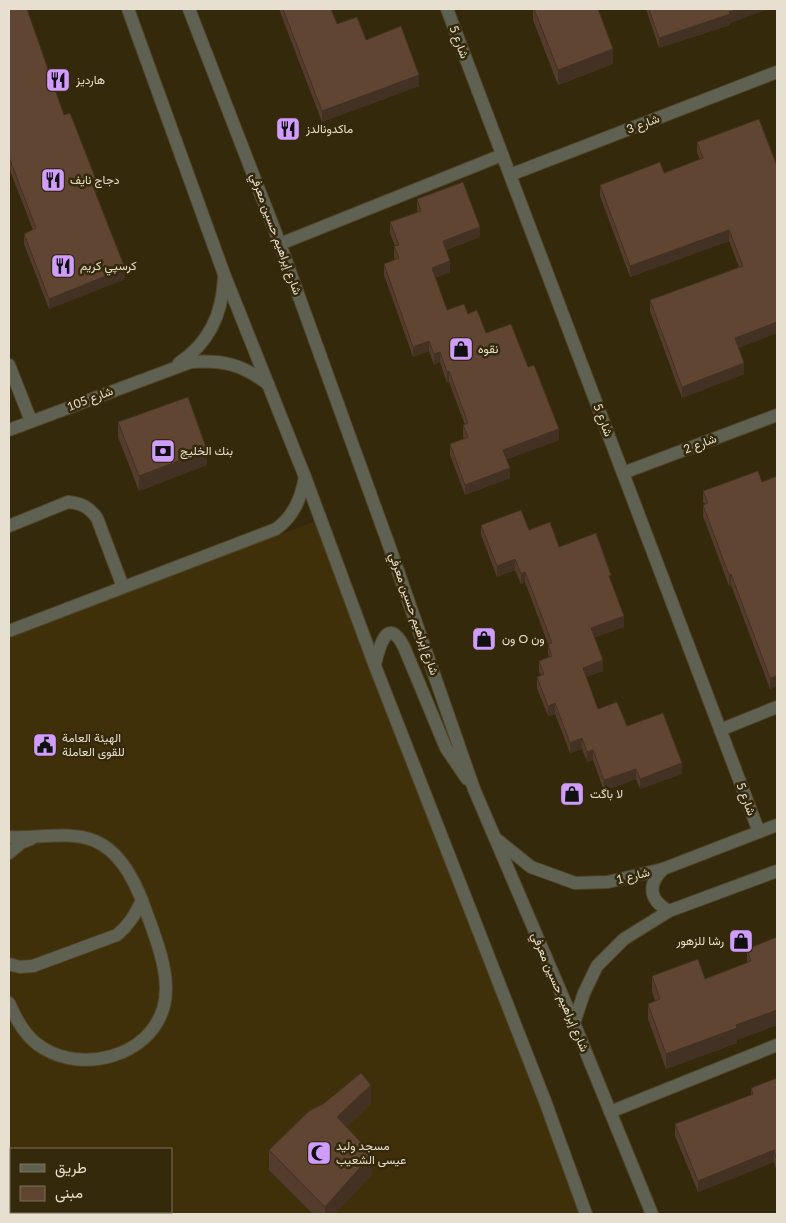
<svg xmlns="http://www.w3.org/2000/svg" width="786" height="1223" viewBox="0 0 786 1223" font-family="Lato,Vazirmatn,sans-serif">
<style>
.built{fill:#403009;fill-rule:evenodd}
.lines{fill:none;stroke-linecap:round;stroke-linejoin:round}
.minor-casing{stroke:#51462a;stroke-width:14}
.minor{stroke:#5f6153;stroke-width:12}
.wall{fill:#533c2b}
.shaded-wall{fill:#433123}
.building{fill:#604632;stroke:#433123}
.labels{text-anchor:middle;stroke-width:5;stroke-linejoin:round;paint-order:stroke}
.street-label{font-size:12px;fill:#e7dfcf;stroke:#35290b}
.poi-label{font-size:12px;fill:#e7dfcf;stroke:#35290b;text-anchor:start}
</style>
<rect width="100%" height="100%" fill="#35290b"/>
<path class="built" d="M321,519L585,1214H9V637ZM11,1149H171V1212H11Z"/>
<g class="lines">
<defs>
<g id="minor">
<path d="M128,9L224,274L305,477L375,666L545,1101L586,1214"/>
<path d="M189,9L280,244L391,551L474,789L574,1023L652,1214"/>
<path d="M447,9L759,832"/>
<path d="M510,175L777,72"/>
<path d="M280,244L502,155"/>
<path d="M179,363C209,343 222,315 224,279"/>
<path d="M9,365L31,421"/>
<path d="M9,430L191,362C224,360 241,364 268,384"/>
<path d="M623,473L777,415"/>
<path d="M9,526L68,502C81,503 89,507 97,518L123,587"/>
<path d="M9,631L276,529C294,516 301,498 305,477"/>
<path d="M375,664C379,648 387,614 404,647L446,748L467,779"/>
<path d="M720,730L777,707"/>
<path d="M9,837C38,839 67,830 95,841C121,852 135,881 144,906C155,936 173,978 163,1009C148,1057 83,1073 43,1048C26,1038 17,1021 9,1003"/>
<path d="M495,838L531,867L575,883L608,882L663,869L777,825"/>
<path d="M9,853L21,843L31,839"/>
<path d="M663,869C647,885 649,900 669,911"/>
<path d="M9,964L20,967L33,966L117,935C129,925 135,915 142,900"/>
<path d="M574,1023L584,993L597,966L624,939L669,911L777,871"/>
<path d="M610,1112L777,1045"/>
</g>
</defs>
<use href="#minor" class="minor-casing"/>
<use href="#minor" class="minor"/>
</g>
<g class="wall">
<path d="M9,9L64,115L97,192L95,193L125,279L49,309L24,244V234L33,230L9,168Z"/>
<path d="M279,9H331L337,24L366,40L419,86L322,122Z"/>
<path d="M533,9H598L613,64L558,85L533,20Z"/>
<path d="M646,9H768L730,23V25L659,48Z"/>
<path d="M697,142L777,166V333L738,348L744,374L682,398L650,311V300L739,267L729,241L630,277L600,196V185L664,173L700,160L697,153Z"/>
<path d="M417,199L480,237L446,250L450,272L435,278L447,310L468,314L486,333L528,367L559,440L507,459L510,478L465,495L450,455V444L464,439L463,436V425H465L449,382L447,383L440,362L434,365L429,351L413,357L384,275V264L395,260L394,257V246H395L390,233V222L418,212L417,210Z"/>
<path d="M118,422L207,465L139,491L118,437Z"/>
<path d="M777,476V686L770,689L731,585L729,586L703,516V505L705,504L703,502V491L762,482Z"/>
<path d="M481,525L529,530L559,547L611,583L624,627L595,637L603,671L586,677L598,709L627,726L682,774L640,789L636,779L604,791L593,760L587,762L582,749L570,753L555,714L548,716L537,688V677L541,676L539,671V661L549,657L548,654V644L525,582L521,584L515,570L497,577L481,535Z"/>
<path d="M777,937V1025L737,1040V1043L666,1069L648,1019V1004L655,1001L652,991V976L705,979L747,963V949Z"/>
<path d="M777,1078V1173L774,1162L698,1192L675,1136V1124L751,1095V1088Z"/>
<path d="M371,1104L346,1127L372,1174L335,1214H313L269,1170V1150Z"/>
</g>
<g class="shaded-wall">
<path d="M739,9H768L730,23V25L659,48V38Z"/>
<path d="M613,49V64L558,85V70Z"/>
<path d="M419,75V86L322,122V111Z"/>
<path d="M97,182V192L92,194V184Z"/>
<path d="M480,227V237L443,251V241Z"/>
<path d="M729,230V241L630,277V266Z"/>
<path d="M450,261V272L432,279V268Z"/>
<path d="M125,268V279L49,309V299Z"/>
<path d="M777,322V333L735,349V338Z"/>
<path d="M429,341V351L413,357V347Z"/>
<path d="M440,352V362L434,365V354Z"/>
<path d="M744,363V374L682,398V387Z"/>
<path d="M449,371V382L447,383V372Z"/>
<path d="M559,429V440L503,461V450Z"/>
<path d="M207,450V465L139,491V476Z"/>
<path d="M510,468V478L465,495V485Z"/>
<path d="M515,559V570L497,577V566Z"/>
<path d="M525,572V582L521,584V574Z"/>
<path d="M731,574V585L729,586V575Z"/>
<path d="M624,616V627L591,639V628Z"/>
<path d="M603,660V671L583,678V668Z"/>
<path d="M777,676V686L770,689V678Z"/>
<path d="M555,703V714L548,716V706Z"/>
<path d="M582,738V749L570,753V743Z"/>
<path d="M593,750V760L587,762V752Z"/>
<path d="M682,763V774L640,789V779Z"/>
<path d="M636,769V779L604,791V780Z"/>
<path d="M777,1010V1025L737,1040V1043L666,1069V1054L736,1025Z"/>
<path d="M371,1085V1104L337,1136V1117Z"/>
<path d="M774,1150V1162L698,1192V1181Z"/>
<path d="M372,1154V1174L335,1214H325V1207Z"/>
</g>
<g class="building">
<path d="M9,9H27L64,115L70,113L97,182L92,184L125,268L49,299L24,234L36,228L9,157Z"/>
<path d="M283,9H331L337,24L357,17L366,40L401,26L419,75L322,111Z"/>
<path d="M534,9H598L613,49L558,70Z"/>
<path d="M649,9H739L729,12L730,14L659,38Z"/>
<path d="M759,119L777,166V322L735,338L744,363L682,387L650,300L743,266L729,230L630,266L600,185L660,162L664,173L703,158L697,142Z"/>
<path d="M463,182L480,227L443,241L450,261L432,268L447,310L464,304L468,314L477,310L486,333L511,324L528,367L534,365L559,429L503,450L510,468L465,485L450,444L468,437L463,425L468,423L449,371L447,372L440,352L434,354L429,341L413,347L384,264L399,258L394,246L399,245L390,222L421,211L417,199Z"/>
<path d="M188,397L207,450L139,476L118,422Z"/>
<path d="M758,471L762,482L777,476V676L770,678L731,574L729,575L703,505L708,503L703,491Z"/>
<path d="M521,510L529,530L550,522L559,547L596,533L611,575L609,576L624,616L591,628L603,660L583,668L598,709L617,702L627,726L663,713L682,763L640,779L636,769L604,780L593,750L587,752L582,738L570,743L555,703L548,706L537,677L544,674L539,661L552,656L548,644L552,643L525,572L521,574L515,559L497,566L481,525Z"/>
<path d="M777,937V1010L736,1025L737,1028L666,1054L648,1004L660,999L652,976L698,959L705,979L751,961L747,949Z"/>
<path d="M361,1073L371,1085L337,1117L372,1154L325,1207L269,1150L309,1111L323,1104Z"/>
<path d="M777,1078V1161L774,1150L698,1181L675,1124L753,1094L751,1088Z"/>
</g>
<defs>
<symbol id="restaurant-square" viewBox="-11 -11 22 22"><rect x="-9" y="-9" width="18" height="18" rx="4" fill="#d09dff" stroke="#35290b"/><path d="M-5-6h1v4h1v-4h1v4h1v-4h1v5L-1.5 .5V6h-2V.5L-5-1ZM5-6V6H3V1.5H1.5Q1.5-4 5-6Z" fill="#111"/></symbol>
<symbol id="shop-square" viewBox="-11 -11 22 22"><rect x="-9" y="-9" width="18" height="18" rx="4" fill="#d09dff" stroke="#35290b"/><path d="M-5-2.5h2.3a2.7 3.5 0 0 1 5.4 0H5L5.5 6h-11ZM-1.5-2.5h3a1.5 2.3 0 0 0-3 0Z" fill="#111"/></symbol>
<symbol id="bank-square" viewBox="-11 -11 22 22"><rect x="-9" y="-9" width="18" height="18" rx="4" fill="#d09dff" stroke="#35290b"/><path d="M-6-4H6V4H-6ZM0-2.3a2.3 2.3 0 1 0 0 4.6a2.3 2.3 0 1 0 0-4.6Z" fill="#111"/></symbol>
<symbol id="civic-square" viewBox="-11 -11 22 22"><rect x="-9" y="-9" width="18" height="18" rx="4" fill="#d09dff" stroke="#35290b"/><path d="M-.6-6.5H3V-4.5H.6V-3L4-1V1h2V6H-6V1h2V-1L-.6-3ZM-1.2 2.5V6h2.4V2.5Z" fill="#111"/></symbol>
<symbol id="mosque-square" viewBox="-11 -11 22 22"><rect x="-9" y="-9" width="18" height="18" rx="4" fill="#d09dff" stroke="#35290b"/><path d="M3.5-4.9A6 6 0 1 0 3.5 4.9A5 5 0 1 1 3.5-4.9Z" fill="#111"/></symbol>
</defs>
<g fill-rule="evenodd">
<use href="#restaurant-square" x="44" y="66" width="28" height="28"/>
<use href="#restaurant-square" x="274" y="115" width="28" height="28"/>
<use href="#restaurant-square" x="39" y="166" width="28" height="28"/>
<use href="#restaurant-square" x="49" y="252" width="28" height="28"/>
<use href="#shop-square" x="447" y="335" width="28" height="28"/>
<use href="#bank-square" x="149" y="437" width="28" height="28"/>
<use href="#shop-square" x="470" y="625" width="28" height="28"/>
<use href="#civic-square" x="31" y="731" width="28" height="28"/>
<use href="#shop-square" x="558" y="780" width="28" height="28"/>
<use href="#shop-square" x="727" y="927" width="28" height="28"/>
<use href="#mosque-square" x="305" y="1139" width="28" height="28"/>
</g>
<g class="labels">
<g class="street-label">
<text transform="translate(459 42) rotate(69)" y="4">شارع 5</text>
<text transform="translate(643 124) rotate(-21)" y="4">شارع 3</text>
<text transform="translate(276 234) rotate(70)" y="4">شارع إبراهيم حسين معرفي</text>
<text transform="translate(90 399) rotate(-21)" y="4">شارع 105</text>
<text transform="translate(603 420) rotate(69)" y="4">شارع 5</text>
<text transform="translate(700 444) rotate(-21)" y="4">شارع 2</text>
<text transform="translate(414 614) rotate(71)" y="4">شارع إبراهيم حسين معرفي</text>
<text transform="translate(746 799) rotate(69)" y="4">شارع 5</text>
<text transform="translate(633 876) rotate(-14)" y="4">شارع 1</text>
<text transform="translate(560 992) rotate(67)" y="4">شارع إبراهيم حسين معرفي</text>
</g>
<g class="poi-label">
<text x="76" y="84">هارديز</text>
<text x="306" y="133">ماكدونالدز</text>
<text x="70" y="184">دجاج نايف</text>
<text x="80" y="270">كرسپي كريم</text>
<text x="478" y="353">نقوه</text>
<text x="180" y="455">بنك الخليج</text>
<text x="502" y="643">ون O ون</text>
<text x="62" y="742">الهيئة العامة<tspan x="62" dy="14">للقوى العاملة</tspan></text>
<text x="590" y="798">لا باگت</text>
<text x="724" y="945" text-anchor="end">رشا للزهور</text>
<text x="336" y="1150">مسجد وليد<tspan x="336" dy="14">عيسى الشعيب</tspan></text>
</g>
</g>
<rect width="786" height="1223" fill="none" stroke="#e7dfcf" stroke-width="20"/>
<rect x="10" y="1148" width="162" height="65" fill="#35290b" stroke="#7c7259"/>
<rect x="20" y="1164" width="25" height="8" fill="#5f6153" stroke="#7c7259"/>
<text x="55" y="1173" font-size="15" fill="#e7dfcf">طريق</text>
<rect x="20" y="1186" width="25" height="15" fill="#604632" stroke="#7c7259"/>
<text x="55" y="1198" font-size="15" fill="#e7dfcf">مبنى</text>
</svg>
